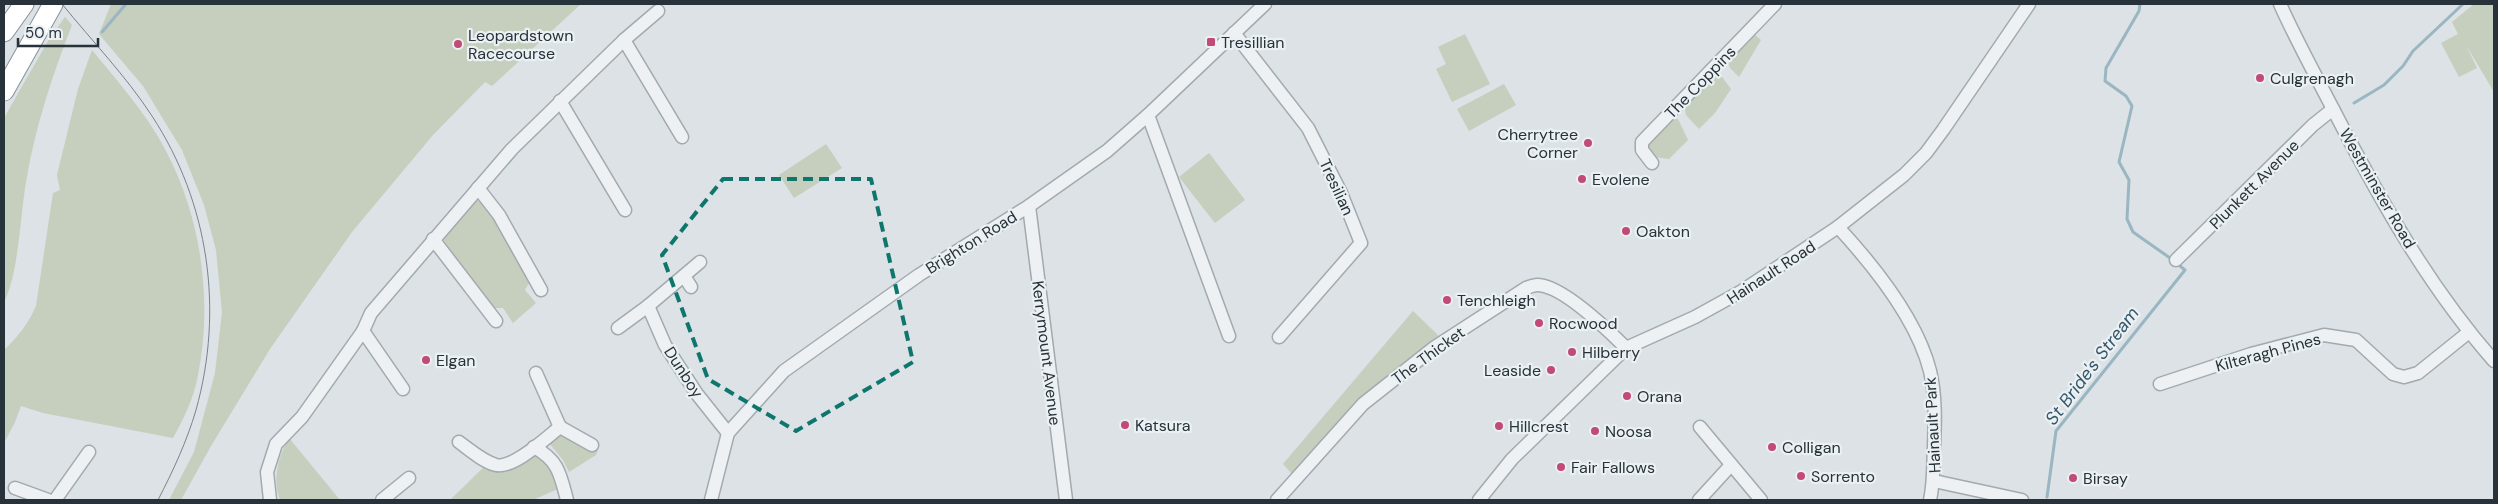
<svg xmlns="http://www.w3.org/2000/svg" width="2498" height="504" viewBox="0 0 2498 504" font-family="'DM Sans',sans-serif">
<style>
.green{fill:#c6cebe}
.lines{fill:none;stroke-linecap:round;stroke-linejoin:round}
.stream{stroke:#9ab6c2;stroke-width:3}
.minor-casing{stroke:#a2aaae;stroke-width:15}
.highway-casing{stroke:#85929a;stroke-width:21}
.minor{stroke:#eef1f4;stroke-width:12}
.highway{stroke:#fff;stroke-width:19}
.tram{stroke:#77848d;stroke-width:1}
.marked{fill:none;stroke:#0f766e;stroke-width:4;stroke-dasharray:10 6;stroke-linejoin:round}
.poi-dot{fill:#c14a76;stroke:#ebf0f3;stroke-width:2}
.labels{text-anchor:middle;stroke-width:4.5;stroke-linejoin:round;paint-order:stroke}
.poi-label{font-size:16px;fill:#27323a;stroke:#ebf0f3;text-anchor:start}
.street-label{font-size:16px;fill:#27323a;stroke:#ebf0f3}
.water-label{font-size:18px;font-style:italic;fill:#35586a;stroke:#ebf0f3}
</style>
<rect width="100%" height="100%" fill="#dce2e5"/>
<g class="green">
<path d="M111,4H581L492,86L485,82L433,135L352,232L270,349L211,446L181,500H169L194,452L215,373L222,312L216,250L204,205L182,150L143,86L99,34Z"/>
<path d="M2474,4H2494V92L2466,45L2477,68L2459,77L2441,43L2458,34L2452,22Z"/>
<path d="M65,17L72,25C52,76 35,128 26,182C20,216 19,273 4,302V118L48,41Z"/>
<path d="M1465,34L1490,84L1452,102L1436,69L1446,64L1438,47Z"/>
<path d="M1754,34L1761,40L1739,77L1730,68L1728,62Z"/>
<path d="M92,50C118,82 147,114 166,151C201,217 213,301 198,375C194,398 184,418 173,438L43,413L21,406L15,422L4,443V350C18,337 28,324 36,306L53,193L60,190L57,175L78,89Z"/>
<path d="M1716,75L1722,77L1731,89L1715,113L1699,129L1686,115L1684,105Z"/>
<path d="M1504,84L1516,105L1469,131L1457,109Z"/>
<path d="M1672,118L1678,119L1688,140L1669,159L1654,157L1647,149L1649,142Z"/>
<path d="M826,144L842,168L794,198L779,175Z"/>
<path d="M1209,153L1245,200L1215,223L1179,177Z"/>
<path d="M475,200L486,204L530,281L525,290L536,303L513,323L503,308H493L444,241L445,235Z"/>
<path d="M1413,311L1441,338L1292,474L1283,464Z"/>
<path d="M551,429L589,451L598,450L596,455L569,472L563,460L549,443Z"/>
<path d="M289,438L340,500H280C272,479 278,457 289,438Z"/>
<path d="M525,452L548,459L560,488L533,500H450L488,463Z"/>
</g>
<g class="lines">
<g class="stream">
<path d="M2140,4L2139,11L2106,68L2105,81L2126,96L2132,106L2119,162L2129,180L2127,219L2133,232L2170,258"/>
<path d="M102,32L126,4"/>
<path d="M2354,103L2384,85L2403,66L2413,51L2463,4"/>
<path d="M2047,497L2056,431L2185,270L2180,266"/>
</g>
<defs>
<g id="minor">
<path d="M2280,4C2296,40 2315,74 2333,109C2379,198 2428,286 2494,361"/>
<path d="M1234,33L1308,128L1341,193L1361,243L1279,337"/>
<path d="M624,40L682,137"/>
<path d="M560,101L625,210"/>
<path d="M1148,115L1229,336"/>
<path d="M1652,163L1642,150V142L1775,4"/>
<path d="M478,188L499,215L541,290"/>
<path d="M1029,206L1066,500"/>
<path d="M1838,227C1874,266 1917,319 1930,371C1936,396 1935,422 1934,447C1933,465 1934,482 1930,500"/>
<path d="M433,239L496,321"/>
<path d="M2176,260L2313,125L2333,109"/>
<path d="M684,276L691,287"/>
<path d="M648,306L665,345L697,394L728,433"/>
<path d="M618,328L648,306L700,262"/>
<path d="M363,331L403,389"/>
<path d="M536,373L560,427L592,445"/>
<path d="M2160,384L2251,354L2324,335L2356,340L2393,374L2404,377L2418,373L2469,332"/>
<path d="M1700,427L1761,500"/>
<path d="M459,442C470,450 482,461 496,465C513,469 546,438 560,427"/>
<path d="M534,447C559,461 560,474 567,500"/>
<path d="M1934,481L2022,500"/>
<path d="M15,488L48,500"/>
<path d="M55,500L89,452"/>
<path d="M270,500L267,472L276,444L302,417L363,331L371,313L512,149L624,40L658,11"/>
<path d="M382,500L409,478"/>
<path d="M711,500L728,433L784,371L919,275L1029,206L1107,151L1148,115L1265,4"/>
<path d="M1277,500L1363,404L1435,347L1526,288C1529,287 1534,285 1537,285C1562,285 1609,331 1626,348"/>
<path d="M1479,500L1512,459L1626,348L1695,317L1742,291L1838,227L1904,175L1926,153L1943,130L2029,4"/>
<path d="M1699,500L1731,465"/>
</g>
<g id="highway">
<path d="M4,32L24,4"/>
<path d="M4,91L53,4"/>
</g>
</defs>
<use href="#minor" class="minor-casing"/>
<use href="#highway" class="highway-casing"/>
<use href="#minor" class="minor"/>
<use href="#highway" class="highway"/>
<path class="tram" d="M62,4C92,41 126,76 152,116C209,203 224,310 196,410C187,441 173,471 158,500"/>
</g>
<path class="marked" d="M723,179H871L913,362L796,431L708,379L662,255Z"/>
<g class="poi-dot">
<rect x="1206" y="37" width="10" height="10" rx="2.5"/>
<circle cx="458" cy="44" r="5"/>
<circle cx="2260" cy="78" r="5"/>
<circle cx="1588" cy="143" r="5"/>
<circle cx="1582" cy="179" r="5"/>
<circle cx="1626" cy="231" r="5"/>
<circle cx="1447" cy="300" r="5"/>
<circle cx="1539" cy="323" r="5"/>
<circle cx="1572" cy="352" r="5"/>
<circle cx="426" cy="360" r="5"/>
<circle cx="1551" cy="370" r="5"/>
<circle cx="1627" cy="396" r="5"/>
<circle cx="1125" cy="425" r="5"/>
<circle cx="1499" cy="426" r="5"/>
<circle cx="1595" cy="431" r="5"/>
<circle cx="1772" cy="447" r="5"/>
<circle cx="1561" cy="467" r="5"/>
<circle cx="1801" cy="476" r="5"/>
<circle cx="2073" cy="478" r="5"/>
</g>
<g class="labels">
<g class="poi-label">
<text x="468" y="41">Leopardstown<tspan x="468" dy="18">Racecourse</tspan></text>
<text x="1221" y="48">Tresillian</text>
<text x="2270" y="84">Culgrenagh</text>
<text x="1578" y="140" text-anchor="end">Cherrytree<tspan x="1578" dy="18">Corner</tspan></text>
<text x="1592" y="185">Evolene</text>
<text x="1636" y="237">Oakton</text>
<text x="1457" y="306">Tenchleigh</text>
<text x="1549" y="329">Rocwood</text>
<text x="1582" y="358">Hilberry</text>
<text x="436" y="366">Elgan</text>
<text x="1541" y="376" text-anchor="end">Leaside</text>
<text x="1637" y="402">Orana</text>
<text x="1135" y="431">Katsura</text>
<text x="1509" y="432">Hillcrest</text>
<text x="1605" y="437">Noosa</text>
<text x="1782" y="453">Colligan</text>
<text x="1571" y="473">Fair Fallows</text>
<text x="1811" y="482">Sorrento</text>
<text x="2083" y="484">Birsay</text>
</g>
<g class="street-label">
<text transform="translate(1700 82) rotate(-46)" y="6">The Coppins</text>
<text transform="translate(2254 184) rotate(-45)" y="6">Plunkett Avenue</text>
<text transform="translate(1337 187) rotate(65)" y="6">Tresilian</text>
<text transform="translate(2378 188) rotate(60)" y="6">Westminster Road</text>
<text transform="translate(971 242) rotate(-32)" y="6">Brighton Road</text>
<text transform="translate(1771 272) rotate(-33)" y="6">Hainault Road</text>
<text transform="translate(2268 352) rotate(-15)" y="6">Kilteragh Pines</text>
<text transform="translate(1047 353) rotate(83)" y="6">Kerrymount Avenue</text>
<text transform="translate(1428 355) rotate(-36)" y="6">The Thicket</text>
<text transform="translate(684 372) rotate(57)" y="6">Dunboy</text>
<text transform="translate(1932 425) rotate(-93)" y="6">Hainault Park</text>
</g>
<g class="water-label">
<text transform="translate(2092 366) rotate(-53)" y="6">St Bride's Stream</text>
</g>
</g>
<rect width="2498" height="504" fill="none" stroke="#27323a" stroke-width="10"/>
<path d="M18 38v8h80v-8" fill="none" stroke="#27323a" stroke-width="2.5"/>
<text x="25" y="38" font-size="15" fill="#27323a" stroke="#ebf0f3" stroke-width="4" paint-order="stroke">50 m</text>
</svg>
